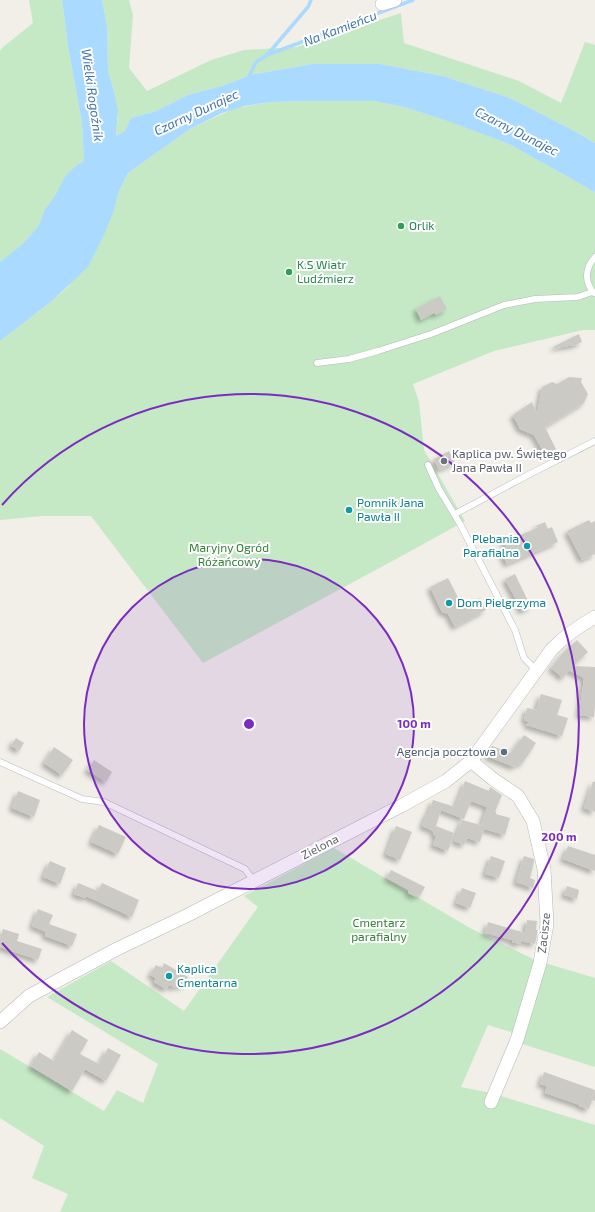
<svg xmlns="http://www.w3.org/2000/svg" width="595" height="1212" viewBox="0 0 595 1212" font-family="'Exo 2',sans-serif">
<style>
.green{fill:#c5e8c5}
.water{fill:#aadaff}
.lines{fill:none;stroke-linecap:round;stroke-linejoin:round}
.stream{stroke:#aadaff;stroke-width:3.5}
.building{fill:#cccac5;filter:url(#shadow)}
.service-casing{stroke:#b5b8bc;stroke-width:7}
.minor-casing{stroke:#b5b8bc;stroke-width:14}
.service{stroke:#fff;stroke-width:6}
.minor{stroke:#fff;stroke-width:13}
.ring{fill:none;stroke:#7b2cbf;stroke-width:2}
.leisure-dot{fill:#2e9e5b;stroke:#fff;stroke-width:1.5}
.worship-dot{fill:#6b7280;stroke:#fff;stroke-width:1.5}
.culture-dot{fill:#0f9aa8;stroke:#fff;stroke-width:1.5}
.service-dot{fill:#5c6f8a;stroke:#fff;stroke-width:1.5}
.labels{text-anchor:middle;stroke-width:4;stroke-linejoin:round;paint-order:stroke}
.leisure-label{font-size:12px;fill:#27864d;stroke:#fff;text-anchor:start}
.worship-label{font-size:12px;fill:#5b616d;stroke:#fff;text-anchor:start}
.culture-label{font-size:12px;fill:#0d838f;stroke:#fff;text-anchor:start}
.park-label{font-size:12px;fill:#348238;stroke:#fff}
.service-label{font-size:12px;fill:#4e5e75;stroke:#fff;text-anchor:end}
.street-label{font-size:12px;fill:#5f6368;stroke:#fff}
.water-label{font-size:13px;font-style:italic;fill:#4174aa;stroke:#fff}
.centre{fill:#7b2cbf;stroke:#fff;stroke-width:2}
.ring-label{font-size:12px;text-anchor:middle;font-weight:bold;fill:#7b2cbf;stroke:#fff;stroke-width:4;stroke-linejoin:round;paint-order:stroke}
</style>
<defs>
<filter id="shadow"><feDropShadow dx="-3.5" dy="3.5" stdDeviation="2" flood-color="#0004"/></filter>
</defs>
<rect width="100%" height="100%" fill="#f1efe8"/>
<g class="green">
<path d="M29,0H62L68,46L82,123L84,161L76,166L56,194L44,211L39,225L30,236L20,246L0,262V51L2,48L33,23Z"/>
<path d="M102,0H129L133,15L129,68L147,91L211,60L244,50L297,47L401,13L404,43L519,81L561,103L585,42L595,45V143L569,128L510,98L443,76L380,64H312L250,75L225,85L188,95L156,111L131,118L125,131L116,136L118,115L113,88L108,71L107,26Z"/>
<path d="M310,101H374L408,108L450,122L509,144L595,192V330H583L494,351L413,384L419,402L424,450L465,521L398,558L203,663L91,516H42L0,520V341L52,301L68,287L113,213L119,191L128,173L190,129L235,108L271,102Z"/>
<path d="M334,848L470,928L535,960L595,978V1067L522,1044L514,1039L511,1032L488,1025L461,1087L491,1093L595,1125V1212H60L68,1194L32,1178L44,1146L0,1118V1049L104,1111L117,1090L143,1103L158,1064L47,997L111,961L184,1011L258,907L244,896Z"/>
</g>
<path class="water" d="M62,0H102L107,26L108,71L113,88L118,110L116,136L125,131L131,118L156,111L188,95L225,85L250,75L312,64H380L443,76L510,98L569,128L595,143V192L509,144L450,122L408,108L374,101H310L271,102L244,106L222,113L190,129L128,173L119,191L113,213L104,235L88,267L52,301L0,341V262L20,246L30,236L39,225L44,211L56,194L66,175L76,166L84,161L82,123L68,46Z"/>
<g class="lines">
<g class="stream">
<path d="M267,55L413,0"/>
<path d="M248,79L256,62L267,55L308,7L311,0"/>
</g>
</g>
<g class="building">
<path d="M440,296L447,309L436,315L434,313L421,320L416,309Z"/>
<path d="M579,334L582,342L575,345L554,348L553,347Z"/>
<path d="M569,377L582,378L581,382L588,394L584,403L545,427L556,449L545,455L534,435L520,429L513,415L532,402L537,414L542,387L552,382L557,384Z"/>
<path d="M449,451L455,463L439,470L434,459Z"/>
<path d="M589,520L591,523L595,521V554L582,560L567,531Z"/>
<path d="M545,522L548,529L552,527L558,542L507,564L501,551L507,549L503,540L512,536L513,538L537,528L536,526Z"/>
<path d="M515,574L531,607L522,611L505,579Z"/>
<path d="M448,578L463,607L480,598L486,610L455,627L448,614L442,612L430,587Z"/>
<path d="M577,640L588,652L573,666L595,667V706L594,717L579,715L584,678L569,670L563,678L551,668L563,653Z"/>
<path d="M541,694L562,700L557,715L568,718L562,736L526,725L529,722L524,720L527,708L536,710Z"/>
<path d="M524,735L536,743L522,764L519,763L514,767L487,756L492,746L511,753Z"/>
<path d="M16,738L24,743L19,751L11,745Z"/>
<path d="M54,747L73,760L62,775L44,763Z"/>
<path d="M94,760L112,772L106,782L87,770Z"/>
<path d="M465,781L489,791L490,787L502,795L495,812H496V814L510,818L505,835L484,829L480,842L467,838L464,845L454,841L462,820L481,825L487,807L471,801L464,819L441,810L436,826L454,833L448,851L433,845L436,836L433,834L434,831L422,826L427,813H428L433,800L455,807Z"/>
<path d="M593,781L595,782V812L584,808Z"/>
<path d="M18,791L40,800L34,817L12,808Z"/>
<path d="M99,825L126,837L118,854L91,842Z"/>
<path d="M396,826L412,832L400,860L386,854Z"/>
<path d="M568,846L595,855V871L563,859Z"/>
<path d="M491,856L505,861L499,878L485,874Z"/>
<path d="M524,856L534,859V862L530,878L535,880L533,888L516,882Z"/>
<path d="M50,861L66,868L60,884L43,877Z"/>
<path d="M391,870L425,887L420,896L417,894L416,897L408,893L409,890L387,878Z"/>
<path d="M78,883L98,891L102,883L139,900L132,917L86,896L85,898L74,894Z"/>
<path d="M567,886L579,890L577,899L564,895Z"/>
<path d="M462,888L476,893L470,908L456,903Z"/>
<path d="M38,909L53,915L49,924L77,934L72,946L45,936L46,932L32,926Z"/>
<path d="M527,920L537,921L536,930H538L535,944L521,941L520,944L512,942V940L485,933L488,922L525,933Z"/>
<path d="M3,929L19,934L17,941L42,949L38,960L0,947V939Z"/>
<path d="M164,963L188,977L182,987L177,985L175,988L169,985L166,989L154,982L156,978L150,975L156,965L162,968Z"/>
<path d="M72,1030L88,1040L80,1054L99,1064L108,1048L121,1055L106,1081L85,1069L72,1091L31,1066L39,1052L54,1061Z"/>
<path d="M544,1072L595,1090V1101L592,1100L589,1109L579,1106L580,1105L545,1093L547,1086L540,1084Z"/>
</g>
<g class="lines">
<defs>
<g id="service">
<path d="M594,293C584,282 585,268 595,257"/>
<path d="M317,363L349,359L378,351L431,334L504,305L535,299L578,297L592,292"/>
<path d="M428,465L439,489L460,524L515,630L524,658L537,671"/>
<path d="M455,514L528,475L595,441"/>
<path d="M0,762L82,799L104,802L245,869L254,881"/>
</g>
<g id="minor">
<path d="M382,4L395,0"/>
<path d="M471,761L493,779L518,796L533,821L544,869L547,924L540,963L517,1040L491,1102"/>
<path d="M0,1022L29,996L117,949L186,916L254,881L401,806L446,781L471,761L552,649C565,636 579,626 595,617"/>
</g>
</defs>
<use href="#service" class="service-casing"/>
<use href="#minor" class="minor-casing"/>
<use href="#service" class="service"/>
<use href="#minor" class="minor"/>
</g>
<circle cx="249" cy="724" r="165" fill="#7b2cbf" fill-opacity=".12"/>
<g class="ring">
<circle cx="249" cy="724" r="165"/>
<path d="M2 505A330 330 0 1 1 2 943"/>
</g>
<g class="leisure-dot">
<circle cx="401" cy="226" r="4"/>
<circle cx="289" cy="272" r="4"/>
</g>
<circle class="worship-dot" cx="444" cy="461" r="4"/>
<g class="culture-dot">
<circle cx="349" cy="510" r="4"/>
<circle cx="527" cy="546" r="4"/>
<circle cx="449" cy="603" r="4"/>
<circle cx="169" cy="976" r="4"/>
</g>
<circle class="service-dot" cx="504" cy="752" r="4"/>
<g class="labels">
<g class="leisure-label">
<text x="409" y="230">Orlik</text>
<text x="297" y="269">K.S Wiatr<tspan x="297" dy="14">Ludźmierz</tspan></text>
</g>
<g class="worship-label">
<text x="452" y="458">Kaplica pw. Świętego<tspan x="452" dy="14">Jana Pawła II</tspan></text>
</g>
<g class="culture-label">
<text x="357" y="507">Pomnik Jana<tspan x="357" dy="14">Pawła II</tspan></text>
<text x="519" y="543" text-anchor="end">Plebania<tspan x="519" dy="14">Parafialna</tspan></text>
<text x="457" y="607">Dom Pielgrzyma</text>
<text x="177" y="973">Kaplica<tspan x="177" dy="14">Cmentarna</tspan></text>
</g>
<g class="park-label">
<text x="229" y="552">Maryjny Ogród<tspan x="229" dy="14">Różańcowy</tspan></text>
<text x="379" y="927">Cmentarz<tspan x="379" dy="14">parafialny</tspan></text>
</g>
<g class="service-label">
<text x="496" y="756">Agencja pocztowa</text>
</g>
<g class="street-label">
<text transform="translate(320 847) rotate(-27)" y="4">Zielona</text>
<text transform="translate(544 933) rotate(-84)" y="4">Zacisze</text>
</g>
<g class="water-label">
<text transform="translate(340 28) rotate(-21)" y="5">Na Kamieńcu</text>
<text transform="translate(93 95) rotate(82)" y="5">Wielki Rogoźnik</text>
<text transform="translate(196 112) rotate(-25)" y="5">Czarny Dunajec</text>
<text transform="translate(517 131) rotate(27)" y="5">Czarny Dunajec</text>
</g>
</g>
<circle cx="249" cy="724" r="6" class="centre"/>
<g class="ring-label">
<text x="414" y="728">100 m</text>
<text x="559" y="841">200 m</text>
</g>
</svg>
